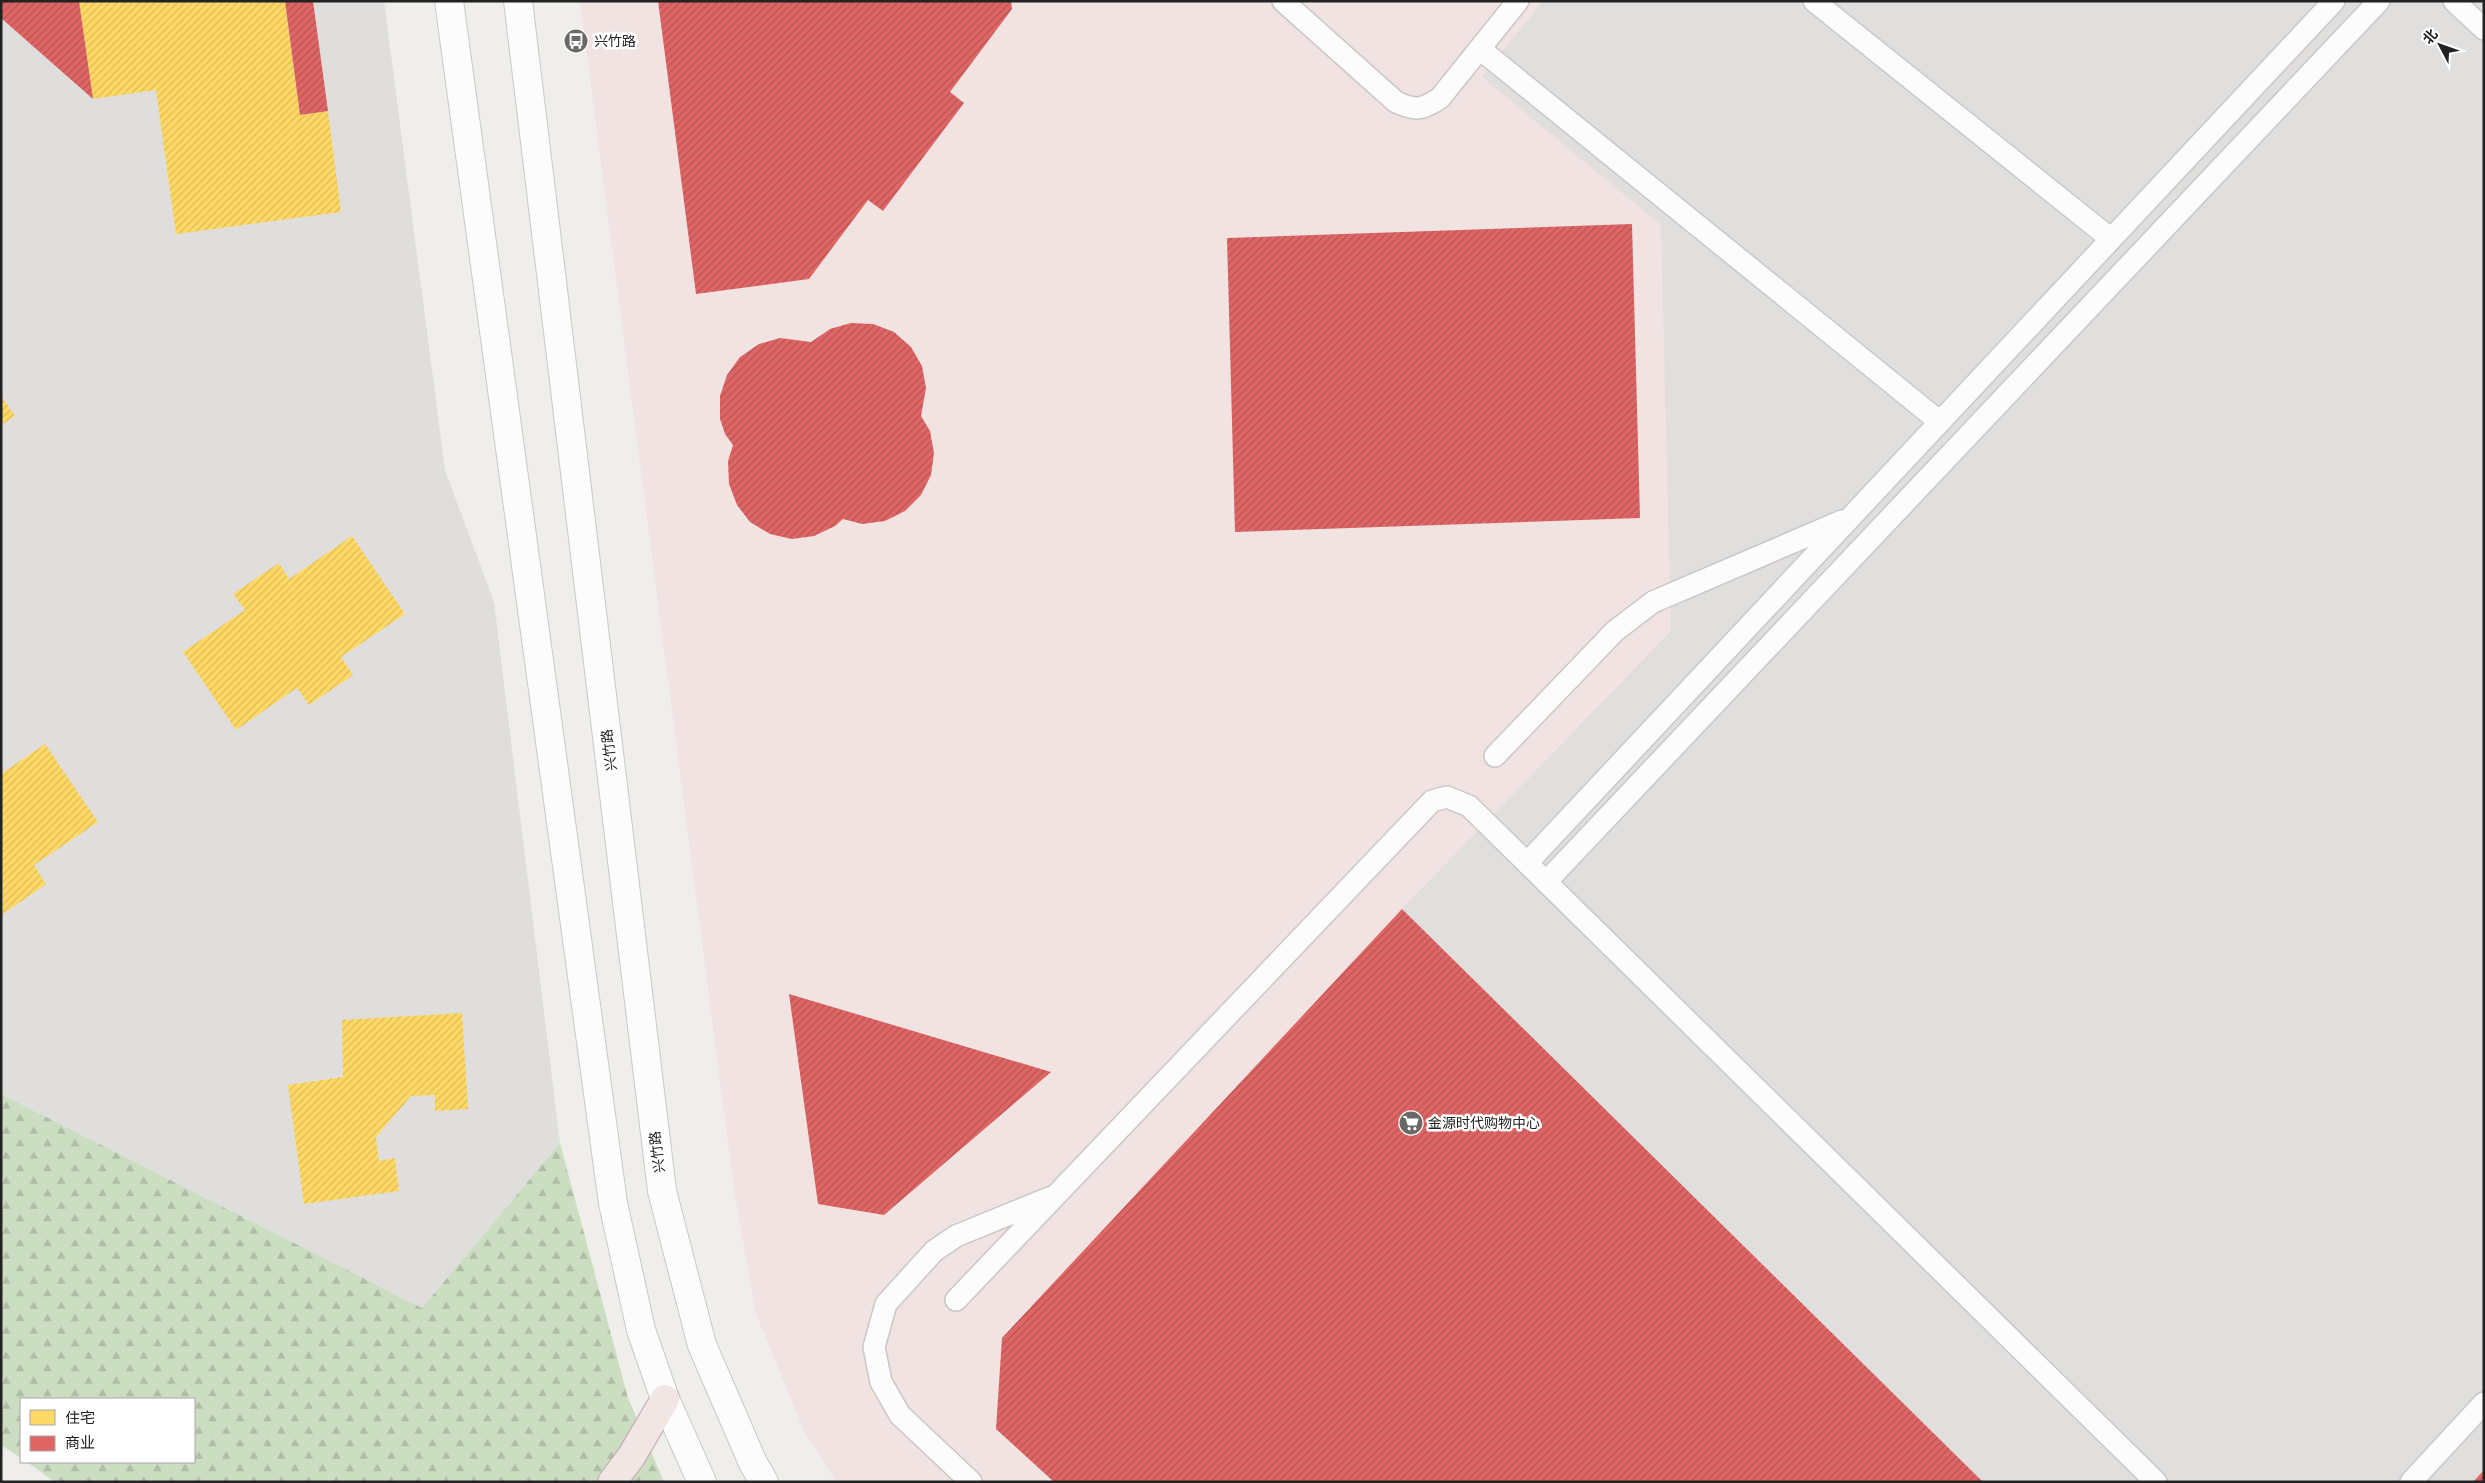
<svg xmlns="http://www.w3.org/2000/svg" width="2485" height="1483" viewBox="0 0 2485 1483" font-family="'DejaVu Sans','Noto Sans SC',sans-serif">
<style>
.residential{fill:#dfdedc}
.commercial{fill:#f1e3e1}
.forest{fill:url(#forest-firs)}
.parking{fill:#e0dfde}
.homes{fill:url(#homes-hatch)}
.shops{fill:url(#shops-hatch)}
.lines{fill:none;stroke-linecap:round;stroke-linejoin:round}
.service-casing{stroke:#c9c8c7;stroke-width:24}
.tertiary-casing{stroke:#c9c8c7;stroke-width:30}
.trunk-casing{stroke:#c5a2ac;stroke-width:30}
.service{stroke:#fdfcfc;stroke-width:21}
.tertiary{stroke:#fdfcfc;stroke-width:28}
.trunk{stroke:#f0e6e4;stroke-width:28}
.labels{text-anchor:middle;stroke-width:5;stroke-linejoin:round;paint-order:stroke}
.poi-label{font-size:14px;fill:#222;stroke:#fff;text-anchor:start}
.street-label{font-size:14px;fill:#222;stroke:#fff}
</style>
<defs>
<pattern id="forest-firs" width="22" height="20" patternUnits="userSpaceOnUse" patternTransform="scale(1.25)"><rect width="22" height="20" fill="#cbdec1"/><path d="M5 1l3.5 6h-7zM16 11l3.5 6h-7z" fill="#aebea6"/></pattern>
<pattern id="homes-hatch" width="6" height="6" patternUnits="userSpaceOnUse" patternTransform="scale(1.25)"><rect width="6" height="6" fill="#ffd966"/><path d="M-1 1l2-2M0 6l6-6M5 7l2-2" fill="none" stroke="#daba58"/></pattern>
<pattern id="shops-hatch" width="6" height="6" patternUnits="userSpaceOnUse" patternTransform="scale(1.25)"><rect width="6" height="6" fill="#e06666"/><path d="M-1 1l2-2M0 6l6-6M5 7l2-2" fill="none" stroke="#b55454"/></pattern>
</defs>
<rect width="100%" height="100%" fill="#f0eeeb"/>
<path class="residential" d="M1,1H384L445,470L494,602L560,1143L422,1308L1,1094Z"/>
<path class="commercial" d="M580,1H2484V1482H836L805,1433L756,1314L734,1189Z"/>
<path class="forest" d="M1,1094L422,1308L560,1143L628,1398L664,1482H55L27,1462H194V1399H21V1458L1,1445Z"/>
<path class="parking" d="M1543,1H2484V1470L2473,1482H1983L1402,909L1671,631L1661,225L1482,77Z"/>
<g class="homes">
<path d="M79,1H285L300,115L328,111L341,212L176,234L156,90L93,99Z"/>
<path d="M1,396L15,416L1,425Z"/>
<path d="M352,536L405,614L341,657L353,675L309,705L297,688L236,730L183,652L245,610L233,594L279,563L289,579Z"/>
<path d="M45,744L98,822L34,865L46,884L3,914L1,774Z"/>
<path d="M462,1013L468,1109L435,1111V1095L411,1096L376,1137L379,1161L395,1158L399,1191L304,1204L288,1085L343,1077L342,1020Z"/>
</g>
<g class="shops">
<path d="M1,1H79L93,99L1,18Z"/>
<path d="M285,1H313L328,111L300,115Z"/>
<path d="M658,1H1011L1012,9L950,92L964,103L883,211L868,200L809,279L696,294Z"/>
<path d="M1632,224L1640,518L1235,532L1227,238Z"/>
<path d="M851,323L873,324L894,332L911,347L922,366L926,388L921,416L930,431L934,453L931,475L921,495L905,511L885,521L862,524L843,519L835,526L814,536L792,539L770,534L750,522L737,505L729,484L728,461L733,445L725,434L720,419V396L727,375L740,357L759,344L780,338L811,342L830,329Z"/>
<path d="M1402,909L1983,1482H1054L996,1429L1002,1338Z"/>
<path d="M789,994L1051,1072L884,1215L818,1204Z"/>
<path d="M2484,1470V1482H2473Z"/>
</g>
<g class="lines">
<defs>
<g id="service">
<path d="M1283,1L1396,102C1416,111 1422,110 1440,98L1518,1"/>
<path d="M1814,1L2111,239"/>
<path d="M2454,1L2484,29"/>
<path d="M1480,49L1940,422"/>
<path d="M1495,756L1615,631L1653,602L1842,521"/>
<path d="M1527,863L2334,1"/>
<path d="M1546,882L2379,1"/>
<path d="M956,1300L1432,801L1447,797L1469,806L2156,1482"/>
<path d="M971,1482L900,1415L881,1382L874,1347L886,1304L934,1251L956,1236L1049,1198"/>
<path d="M2411,1482L2484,1403"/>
</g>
<g id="tertiary">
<path d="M449,1L613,1203L641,1330L665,1399L702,1482"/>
<path d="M518,1L662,1191L702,1345L753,1463L764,1482"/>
</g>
<path id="trunk" d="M612,1482L631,1457L665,1399"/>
</defs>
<use href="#service" class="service-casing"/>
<use href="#tertiary" class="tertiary-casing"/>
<use href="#trunk" class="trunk-casing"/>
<use href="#service" class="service"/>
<use href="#tertiary" class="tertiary"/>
<use href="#trunk" class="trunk"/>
</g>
<defs>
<symbol id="bus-disc" viewBox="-11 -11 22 22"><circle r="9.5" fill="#6a6968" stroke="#fff"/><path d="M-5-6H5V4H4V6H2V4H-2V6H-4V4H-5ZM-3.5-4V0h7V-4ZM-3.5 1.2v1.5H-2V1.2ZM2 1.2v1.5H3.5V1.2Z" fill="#fff"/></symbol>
<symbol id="supermarket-disc" viewBox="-11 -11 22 22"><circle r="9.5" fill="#6a6968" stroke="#fff"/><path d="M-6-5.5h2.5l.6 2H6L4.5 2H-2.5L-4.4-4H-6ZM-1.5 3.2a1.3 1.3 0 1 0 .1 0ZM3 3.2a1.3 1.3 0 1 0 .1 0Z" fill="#fff"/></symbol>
</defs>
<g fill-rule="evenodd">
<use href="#bus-disc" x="562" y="27" width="28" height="28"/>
<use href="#supermarket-disc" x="1397" y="1109" width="28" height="28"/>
</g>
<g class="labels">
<g class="poi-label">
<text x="594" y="46">兴竹路</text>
<text x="1428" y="1128">金源时代购物中心</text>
</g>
<g class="street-label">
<text transform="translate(609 750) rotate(-97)" y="5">兴竹路</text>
<text transform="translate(657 1152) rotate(-97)" y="5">兴竹路</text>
</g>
</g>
<rect width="2485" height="1483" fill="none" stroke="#222222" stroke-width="5"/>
<rect x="20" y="1398" width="175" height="65" fill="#ffffff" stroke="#a7a7a7"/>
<rect x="30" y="1410" width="25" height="15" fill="#ffd966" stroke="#a7a7a7"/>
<text x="65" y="1423" font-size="15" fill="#222222">住宅</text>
<rect x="30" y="1436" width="25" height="15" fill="#e06666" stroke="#a7a7a7"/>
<text x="65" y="1448" font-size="15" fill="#222222">商业</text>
<g transform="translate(2440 45) rotate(311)" stroke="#ffffff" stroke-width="4" paint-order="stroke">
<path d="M0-4L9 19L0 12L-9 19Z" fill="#222222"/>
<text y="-8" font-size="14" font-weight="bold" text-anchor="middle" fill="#222222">北</text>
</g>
</svg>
